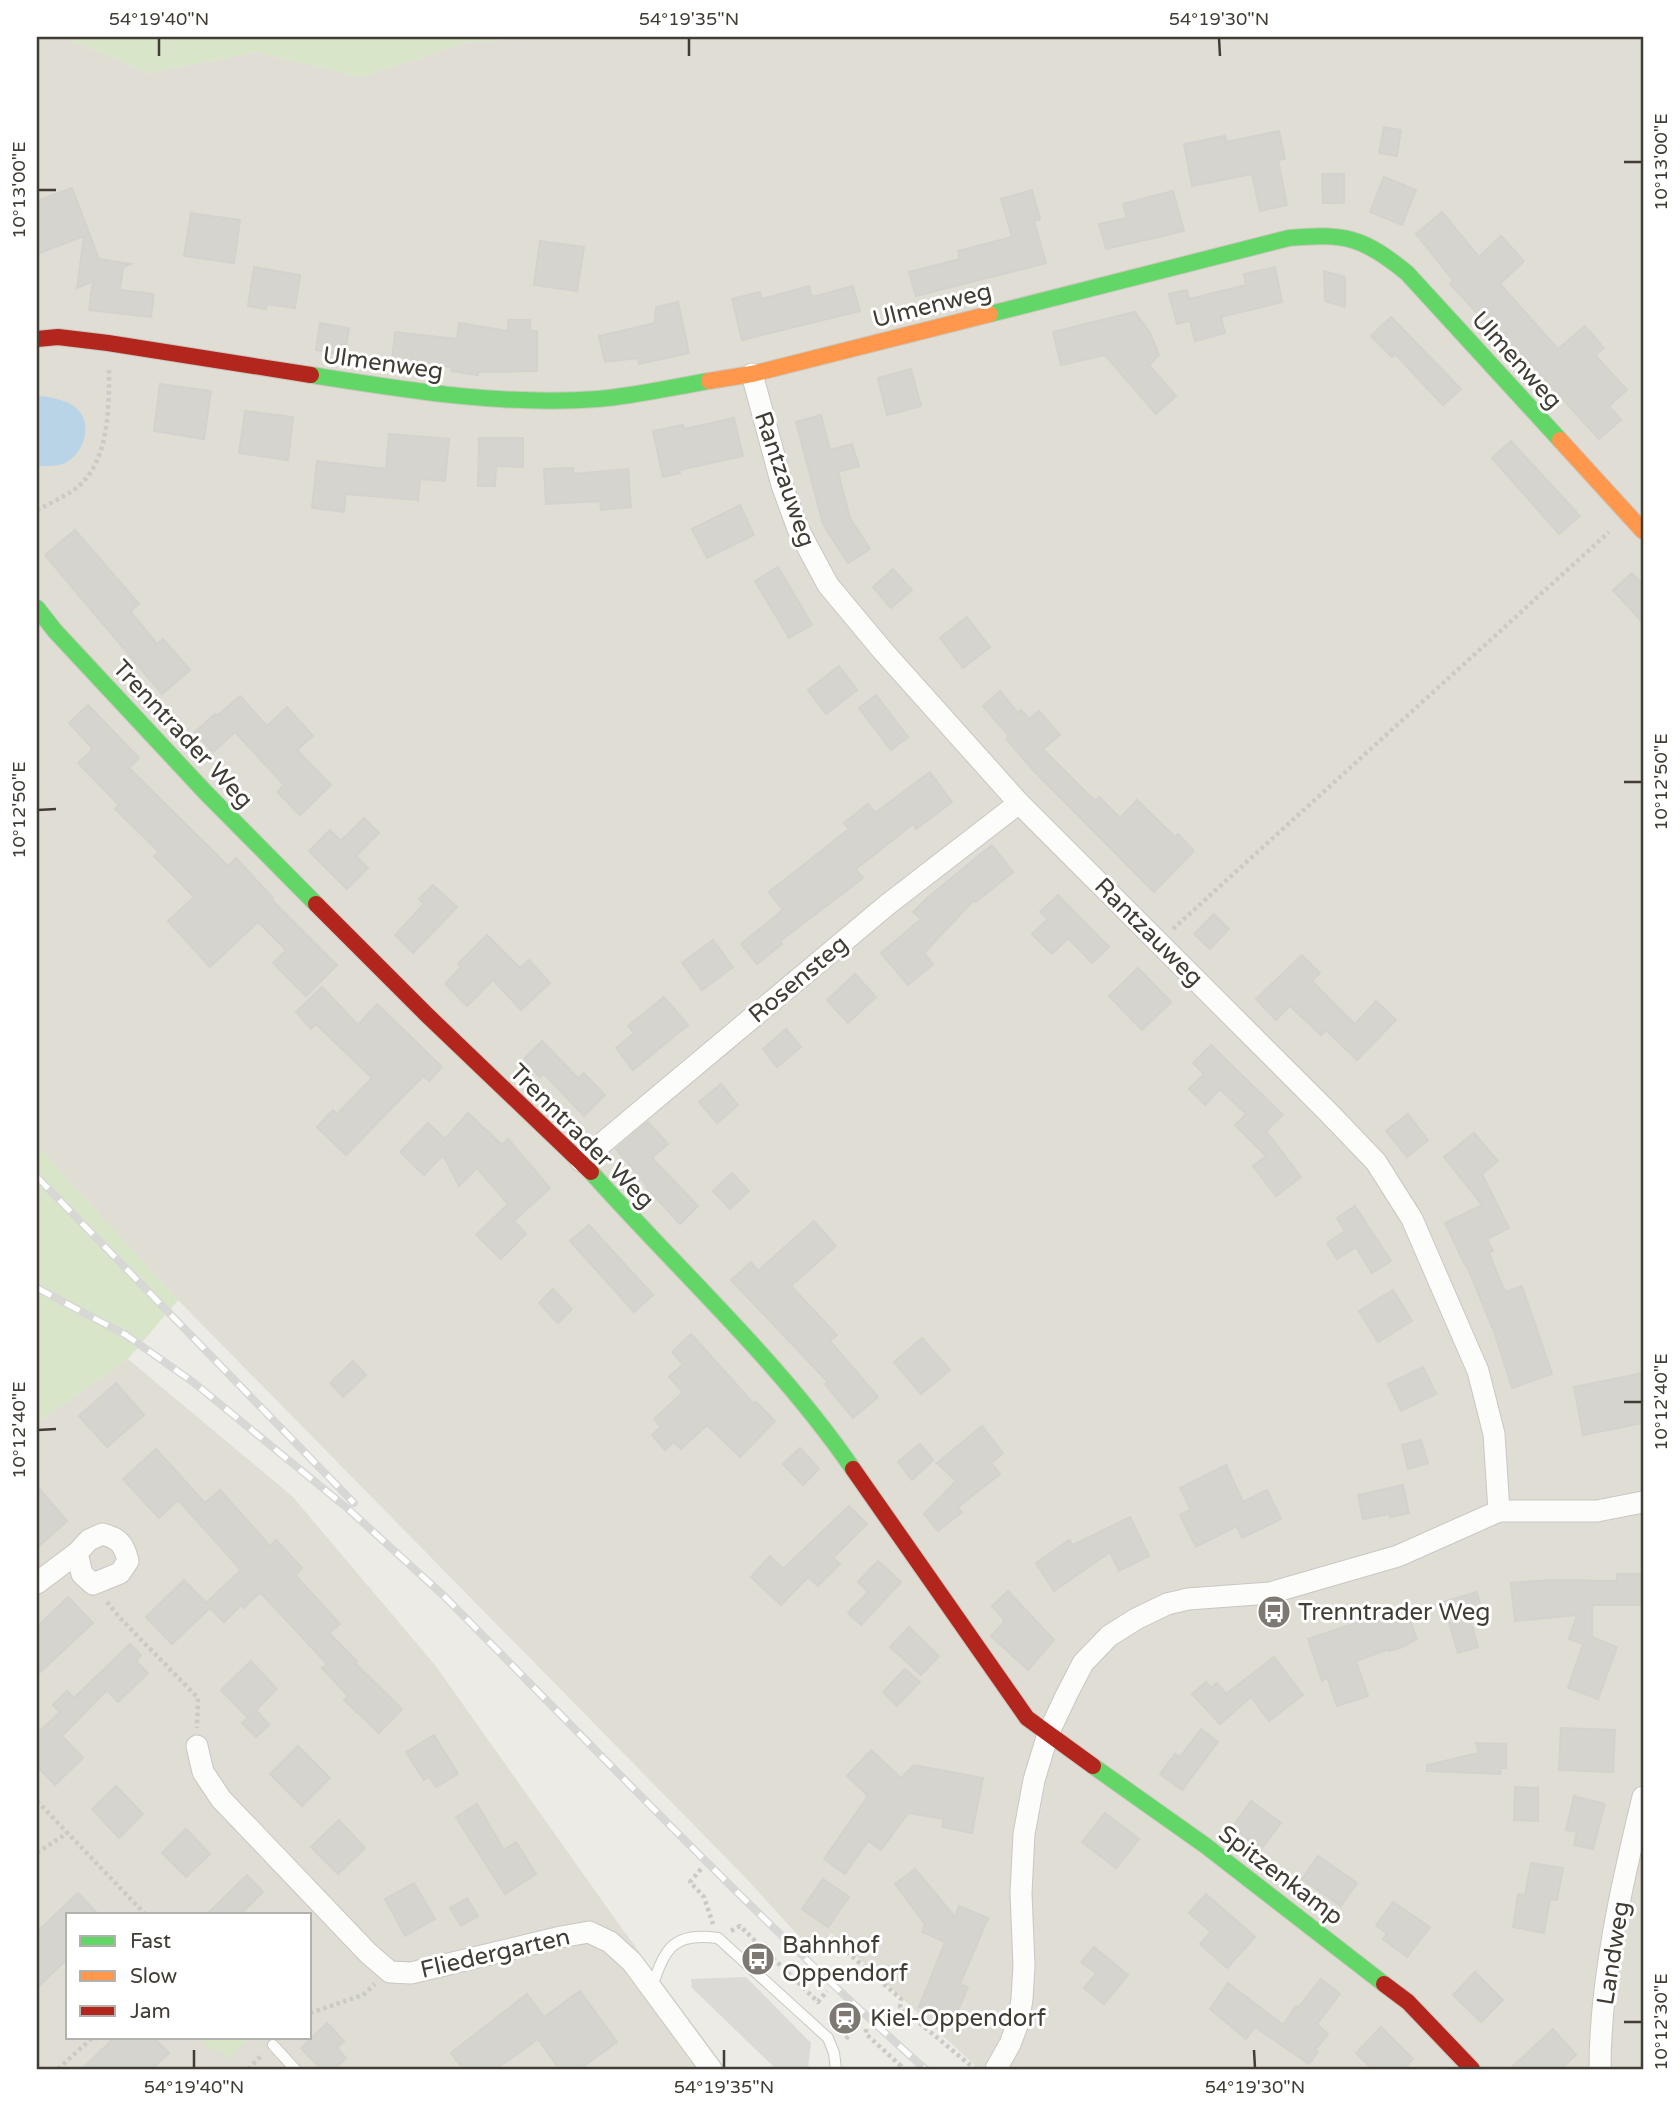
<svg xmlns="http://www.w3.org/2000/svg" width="1680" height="2106" viewBox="0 0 1680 2106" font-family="'Varela Round',sans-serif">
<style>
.residential{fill:#e0ddd4;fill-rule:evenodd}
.green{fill:#d9e5c8}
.parking{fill:#dbdad6}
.water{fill:#bad4e7}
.building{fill:#d6d4cf;stroke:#d4d2cc;stroke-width:2}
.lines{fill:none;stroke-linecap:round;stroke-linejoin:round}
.lane-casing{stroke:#c9c7c2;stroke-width:12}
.street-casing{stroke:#c9c7c2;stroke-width:23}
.fast-casing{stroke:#cac8be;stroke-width:18}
.slow-casing{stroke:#cac8be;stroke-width:18}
.jam-casing{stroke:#cac8be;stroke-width:18}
.path{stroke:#cbcac6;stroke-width:4.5;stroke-dasharray:3.5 3.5;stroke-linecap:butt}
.lane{stroke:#fcfcfb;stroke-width:10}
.street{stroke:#fcfcfb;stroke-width:21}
.fast{stroke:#63d668;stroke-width:16}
.slow{stroke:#ff974d;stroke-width:16}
.jam{stroke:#b3261e;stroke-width:16}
.rail-casing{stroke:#d7d7d6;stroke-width:8}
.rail{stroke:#fff;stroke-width:5;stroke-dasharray:16;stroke-linecap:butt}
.ticks{fill:none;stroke:#413c34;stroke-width:2.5}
.labels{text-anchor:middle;stroke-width:6;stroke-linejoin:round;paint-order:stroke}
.street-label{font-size:24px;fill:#413c34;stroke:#fff}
.poi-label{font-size:24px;fill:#413c34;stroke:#fff;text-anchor:start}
.neatline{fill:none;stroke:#413c34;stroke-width:2.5}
.ticks-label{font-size:18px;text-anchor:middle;fill:#413c34}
</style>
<rect width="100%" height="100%" fill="#ecebe6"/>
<g class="residential">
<path d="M37,37H65L148,73L257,52L361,77L465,43L524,37H1643V2069H979L831,1933L814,1953L743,1875L178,1300L37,1145Z"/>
<path d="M128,1359L292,1496L435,1665L623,1930L726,2069H37V1423ZM68,1915H310V2038H68Z"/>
</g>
<g class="green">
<path d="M65,37H524L465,43L361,77L257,52L148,73Z"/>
<path d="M37,1145L178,1300L128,1359L37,1423Z"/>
<path d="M199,2038H251L228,2059L220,2050L208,2049Z"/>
</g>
<path class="parking" d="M746,1977L811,2043L808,2069H776L692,1988L691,1979Z"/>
<path class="water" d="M43,396C53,398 66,400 75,407C94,422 85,453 65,463C56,467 46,466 37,466V397Z"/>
<g class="building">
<path d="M1384,127L1401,130L1397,156L1379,153Z"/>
<path d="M1279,131L1285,159L1278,160L1287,205L1260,211L1252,174L1192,186L1184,144L1225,136L1226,142Z"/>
<path d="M1322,174H1344V203H1323Z"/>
<path d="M1384,177L1416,190L1402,225L1370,212Z"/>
<path d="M72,188L99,259L131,264L123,267L120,290L154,294L151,317L89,310L93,281L77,288L84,236L37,254V201Z"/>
<path d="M1032,190L1040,219L1034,221L1046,263L916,296L909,272L960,259L958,251L1012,237L1001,199Z"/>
<path d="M1173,191L1184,231L1106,249L1099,224L1127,218L1123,204Z"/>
<path d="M1442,212L1479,257L1501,236L1524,261L1500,284L1558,349L1585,326L1604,348L1595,355L1627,390L1609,406L1621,420L1599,439L1521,353L1519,354L1481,311L1478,314L1450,284L1453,280L1416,234Z"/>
<path d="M191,213L240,220L234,263L184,256Z"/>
<path d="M540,241L584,247L577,291L534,285Z"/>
<path d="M254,267L300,275L295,308L267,304L266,309L248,306Z"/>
<path d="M1275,267L1282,302L1221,317L1225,333L1195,341L1190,321L1177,324L1169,294L1187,290L1189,299L1246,285L1244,274Z"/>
<path d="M1324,271L1345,277V307L1325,301Z"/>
<path d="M809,286L812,297L853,286L860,311L742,340L732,299L760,292L762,299Z"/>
<path d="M678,302L689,353L639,364L638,358L605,362L599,336L655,323L656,307Z"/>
<path d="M1135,312L1150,333L1159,355L1149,365L1176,396L1156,414L1105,355L1061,365L1053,332Z"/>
<path d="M1391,317L1461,389L1443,405L1395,354L1392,357L1371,336Z"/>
<path d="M508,320H530V331H537V371L478,372V375L451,371L452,367L392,361L395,332L457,339L459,323L508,331Z"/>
<path d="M320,323L349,328L345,355L316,350Z"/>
<path d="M911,369L921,406L887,415L878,378Z"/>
<path d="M160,384L211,391L204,439L154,431Z"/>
<path d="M245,411L293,417L288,460L239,453Z"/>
<path d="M821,415L830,450L852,444L859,466L838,472L850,518L870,549L848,563L823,524L796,422Z"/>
<path d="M734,418L743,456L679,470L680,473L663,477L653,431L683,425L684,429Z"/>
<path d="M389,434L449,439L445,481L420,479L418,500L346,494L344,512L312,508L317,461L386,469Z"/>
<path d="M479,438H523V467L496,466L495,486H478Z"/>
<path d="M1511,441L1580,516L1559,534L1492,458Z"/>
<path d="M573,468V474L628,469L631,507L601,510L600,501L546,504L544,469Z"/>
<path d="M740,505L754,535L707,558L692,529Z"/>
<path d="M75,530L139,604L130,611L157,644L163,639L190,670L162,694L45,555Z"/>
<path d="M778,567L812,625L789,638L755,581Z"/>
<path d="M893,569L912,590L891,608L873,587Z"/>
<path d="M1632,573L1643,585V623L1613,590Z"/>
<path d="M967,617L990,647L963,668L940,638Z"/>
<path d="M839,666L857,690L826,714L808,690Z"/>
<path d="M1000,691L1018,713L1021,710L1029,719L1039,711L1060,735L1043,749L1095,801L1099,797L1120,818L1137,800L1175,837L1178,834L1194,851L1154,892L1033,770L1006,739L1009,736L983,706Z"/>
<path d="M876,695L908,737L891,750L859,708Z"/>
<path d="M240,696L267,726L287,707L313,736L297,750L331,785L300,815L277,792L284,785L235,732L213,752L195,732L215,714L217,716Z"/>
<path d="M88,705L139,758L129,768L228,866L236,858L273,898L271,899L337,965L306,996L273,963L286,950L258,922L210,967L168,921L194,897L154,856L159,852L115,809L119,805L78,763L93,749L69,723Z"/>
<path d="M930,772L952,802L916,829L913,824L856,869L863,878L780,941L782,944L757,964L741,944L783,910L769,892L849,829L844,823L868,804L875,813Z"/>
<path d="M364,818L379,833L356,856L368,868L347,889L309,851L330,830L341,841Z"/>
<path d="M992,845L1013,872L976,902L974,900L924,953L933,964L908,985L881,953L921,919L913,912L927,898Z"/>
<path d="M433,885L457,907L413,953L395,935L424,904L419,899Z"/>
<path d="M1058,895L1109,947L1092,963L1068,938L1052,954L1032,934L1048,919L1040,912Z"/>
<path d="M1214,914L1229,929L1210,949L1194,934Z"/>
<path d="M487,935L520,968L529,960L550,983L521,1010L493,980L467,1006L445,984L461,967L458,964Z"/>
<path d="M713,940L733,967L702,990L682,963Z"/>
<path d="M1302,955L1320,973L1312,981L1355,1024L1376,1001L1396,1020L1357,1060L1326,1030L1321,1035L1290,1006L1276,1020L1256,999Z"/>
<path d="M1138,968L1171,1002L1142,1030L1109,996Z"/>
<path d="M855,974L876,997L848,1023L827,1000Z"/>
<path d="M322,987L358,1025L377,1004L442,1067L429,1081L423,1076L346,1155L317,1127L333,1110L337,1114L372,1078L316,1024L311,1029L296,1012Z"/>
<path d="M664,997L688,1025L633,1070L616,1048L634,1033L628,1026Z"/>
<path d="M786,1029L801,1047L777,1067L763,1049Z"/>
<path d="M542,1041L578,1078L584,1073L605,1095L584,1116L544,1074L540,1077L523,1060Z"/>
<path d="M1211,1045L1283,1115L1266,1131L1301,1177L1276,1196L1253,1166L1266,1156L1235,1125L1246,1114L1220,1089L1205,1105L1189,1089L1204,1074L1193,1063Z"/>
<path d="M721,1084L738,1105L717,1123L699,1102Z"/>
<path d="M468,1113L502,1145L508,1139L550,1188L514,1221L526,1234L501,1259L476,1235L508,1204L477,1168L459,1186L443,1155L424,1175L400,1152L428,1123L445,1139Z"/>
<path d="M1408,1114L1428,1140L1407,1157L1386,1131Z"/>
<path d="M648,1122L668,1144L652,1158L698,1206L680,1224L647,1188L648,1187L616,1149Z"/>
<path d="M1474,1133L1498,1161L1482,1174L1509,1228L1487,1239L1493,1251L1489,1253L1505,1292L1522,1286L1552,1374L1512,1388L1495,1334L1466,1264L1465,1265L1445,1223L1482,1205L1444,1157Z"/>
<path d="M732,1173L749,1191L730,1209L713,1191Z"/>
<path d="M1355,1206L1391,1261L1372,1273L1356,1247L1337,1259L1327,1243L1345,1231L1337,1218Z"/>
<path d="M814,1221L836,1246L791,1286L837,1335L830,1341L878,1397L853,1418L825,1384L828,1382L731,1280L751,1262L758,1271Z"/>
<path d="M589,1225L653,1295L634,1312L570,1241Z"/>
<path d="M553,1289L572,1309L558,1323L539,1303Z"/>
<path d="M1393,1290L1412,1321L1378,1342L1359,1311Z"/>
<path d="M691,1334L754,1404L756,1402L775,1421L740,1457L707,1425L681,1449L674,1442L665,1450L652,1435L661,1427L654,1419L683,1392L669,1377L683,1364L672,1352Z"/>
<path d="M922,1338L950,1370L921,1394L894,1362Z"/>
<path d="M353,1361L366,1375L343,1397L330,1383Z"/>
<path d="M1423,1367L1436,1394L1401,1411L1388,1384Z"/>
<path d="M1643,1373V1423L1583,1435L1574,1387Z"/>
<path d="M116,1383L144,1415L107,1447L79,1416Z"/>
<path d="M982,1426L1003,1453L991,1463L1000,1474L958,1507L962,1512L938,1531L924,1514L956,1481L937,1463Z"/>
<path d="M1421,1440L1428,1463L1408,1469L1402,1445Z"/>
<path d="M920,1444L933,1460L912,1480L898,1462Z"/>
<path d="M800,1448L819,1469L803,1485L783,1464Z"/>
<path d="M156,1449L205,1503L220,1490L270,1546L276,1540L302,1568L295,1575L340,1624L329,1633L357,1661L355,1663L402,1709L379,1733L344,1700L348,1696L322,1668L327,1664L260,1592L244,1608L241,1605L224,1622L210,1608L172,1644L146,1617L184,1580L206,1603L241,1570L178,1500L159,1518L123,1479Z"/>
<path d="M1226,1465L1243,1502L1267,1490L1281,1519L1242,1538L1237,1526L1196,1547L1180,1515L1191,1510L1180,1488Z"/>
<path d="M1403,1485L1409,1513L1390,1517L1389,1514L1363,1519L1358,1495Z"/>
<path d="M37,1486L67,1521L37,1548Z"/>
<path d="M849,1506L867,1524L833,1558L840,1564L818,1586L808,1577L781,1605L751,1577L770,1556L783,1569Z"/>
<path d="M1130,1517L1149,1556L1119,1571L1110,1552L1054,1591L1036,1563L1069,1540L1073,1545Z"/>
<path d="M878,1561L901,1582L861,1625L848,1613L868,1592L858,1582Z"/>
<path d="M1617,1574H1643V1605H1592V1637L1617,1647L1598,1699L1568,1688L1583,1644L1569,1639L1577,1615L1515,1621L1511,1583L1549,1580L1617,1581Z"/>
<path d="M1008,1591L1054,1640L1028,1670L991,1636L1005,1621L992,1606Z"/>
<path d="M1477,1592L1483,1616L1470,1619L1478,1647L1458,1653L1443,1602Z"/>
<path d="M68,1597L93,1623L37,1675V1627Z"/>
<path d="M1407,1611L1417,1639L1400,1648L1389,1651V1649L1356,1661L1368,1696L1337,1706L1327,1677L1322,1681L1308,1639L1377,1616L1379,1622Z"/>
<path d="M909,1627L939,1656L921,1675L890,1647Z"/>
<path d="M130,1644L141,1655L136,1661L148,1673L118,1702L107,1690L62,1736L83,1758L55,1785L37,1766V1734L60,1712L53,1705L67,1691L74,1698Z"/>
<path d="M1274,1657L1303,1695L1269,1721L1251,1697L1220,1724L1192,1694L1206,1682L1211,1688L1217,1683L1226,1694Z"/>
<path d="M251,1661L277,1689L248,1718L221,1690Z"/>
<path d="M905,1669L920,1682L897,1706L883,1692Z"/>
<path d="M256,1710L269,1725L256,1737L242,1723Z"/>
<path d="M1561,1728L1615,1730L1613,1772L1559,1770Z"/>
<path d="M1201,1729L1218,1742L1182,1790L1160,1774L1175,1754L1180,1757Z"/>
<path d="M434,1735L458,1774L436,1787L429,1777L424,1780L406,1752Z"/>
<path d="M1476,1743L1506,1744V1768H1501L1500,1774L1427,1771V1765L1479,1753Z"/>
<path d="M298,1746L330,1778L302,1806L270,1774Z"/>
<path d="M871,1750L901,1778L914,1765L983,1778L972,1833L942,1827L944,1819L908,1813L881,1850L868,1841L845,1874L824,1859L868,1796L847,1776Z"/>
<path d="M116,1786L143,1814L119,1838L92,1809Z"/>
<path d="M1515,1787L1538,1788V1821L1514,1820Z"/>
<path d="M1574,1796L1605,1804L1593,1849L1574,1845L1577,1832L1566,1830Z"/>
<path d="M1251,1801L1281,1823L1261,1849L1232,1828Z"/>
<path d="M477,1804L504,1850L516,1842L536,1874L505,1894L456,1817Z"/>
<path d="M1105,1813L1139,1839L1116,1868L1082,1842Z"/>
<path d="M339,1820L365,1848L338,1874L311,1847Z"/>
<path d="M186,1829L210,1854L186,1877L162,1853Z"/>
<path d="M1318,1856L1357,1883L1341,1906L1302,1879Z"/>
<path d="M1531,1863L1563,1868L1557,1900L1550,1899L1544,1933L1513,1927L1518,1894L1525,1895Z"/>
<path d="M915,1869L955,1917L959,1906L988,1918L960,1984L968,1987L953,2022L919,2007L945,1942L922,1932L925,1924L895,1884Z"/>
<path d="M247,1875L263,1892L240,1915H206Z"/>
<path d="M823,1879L849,1897L828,1927L802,1909Z"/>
<path d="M414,1883L435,1919L405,1936L385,1899Z"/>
<path d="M78,1893L99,1915H68V1958L37,1988V1932Z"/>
<path d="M1206,1894L1255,1937L1227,1968L1200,1944L1211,1932L1189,1913Z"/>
<path d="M467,1898L478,1916L461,1926L450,1908Z"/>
<path d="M1393,1902L1430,1927L1407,1957L1383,1939L1387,1934L1376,1925Z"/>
<path d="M1094,1947L1128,1975L1104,2004L1084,1988L1096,1973L1081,1962Z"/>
<path d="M1475,1972L1503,2000L1481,2022L1453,1995Z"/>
<path d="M1321,1979L1340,1994L1317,2024L1328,2034L1315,2050L1318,2052L1309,2064L1255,2027L1246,2039L1210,2009L1228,1983L1283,2025L1296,2006L1298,2008Z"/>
<path d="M580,1991L617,2042L580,2069H559L538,2039L496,2069H463L451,2053L527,1994L544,2017Z"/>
<path d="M327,2023L344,2041L337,2048L346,2058L335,2069H321L301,2048Z"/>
<path d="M1381,2027L1413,2059L1404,2069H1372L1356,2053Z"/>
<path d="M1553,2029L1576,2055L1561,2069H1510Z"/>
<path d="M114,2038H154L169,2053L152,2069H82Z"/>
</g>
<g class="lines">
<defs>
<g id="lane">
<path d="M652,1987C665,1948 673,1932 718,1938L828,2038L834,2053L836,2069"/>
<path d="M273,2045L295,2069"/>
</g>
<g id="street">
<path d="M752,374L782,485L798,529L828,585L883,651L1019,803L1329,1113L1376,1162L1412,1219L1478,1371L1494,1434L1499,1511"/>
<path d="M581,1161L887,905L1019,803"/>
<path d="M37,1583L77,1553L89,1540L102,1534C119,1538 124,1544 128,1561L120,1573L93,1584L82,1574L77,1553"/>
<path d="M197,1746L203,1772L221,1799L368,1953L390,1972L411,1973L561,1937L589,1932L610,1942L632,1962L711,2069"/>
<path d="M996,2069L1010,2044L1018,2023L1022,1999L1024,1966L1021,1893L1024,1834L1034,1780L1048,1734L1066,1696L1083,1663L1109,1636L1136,1619L1167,1604L1188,1599L1270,1593L1398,1556L1499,1511H1597L1643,1502"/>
<path d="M1600,2069C1600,1980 1622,1883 1643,1797"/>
</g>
<g id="fast">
<path d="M990,314L1289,238C1345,233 1363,237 1407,273L1560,440"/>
<path d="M311,375C406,390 501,406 598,399C635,396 673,387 709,381"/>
<path d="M37,608L55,631L206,793L316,904"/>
<path d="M591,1172C679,1271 778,1360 853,1469"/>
<path d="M1093,1766L1206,1846L1384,1984"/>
</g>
<g id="slow">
<path d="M709,381L752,374L990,314"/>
<path d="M1560,440L1643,531"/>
</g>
<g id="jam">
<path d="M37,339L58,337L108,343L311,375"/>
<path d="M316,904L427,1015L591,1172"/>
<path d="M853,1469L1027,1718L1093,1766"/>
<path d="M1384,1984L1408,2002L1472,2069"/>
</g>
</defs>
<use href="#lane" class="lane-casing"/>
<use href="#street" class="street-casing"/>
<use href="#fast" class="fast-casing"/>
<use href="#slow" class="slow-casing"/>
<use href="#jam" class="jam-casing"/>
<g class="path">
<path d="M37,510C49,504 63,497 75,489C110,463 109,406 109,367"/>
<path d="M1173,929L1609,532"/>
<path d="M107,1602L120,1618L198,1698L197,1728"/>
<path d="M37,1801L146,1915"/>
<path d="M37,1853L67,1833"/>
<path d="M701,1869L690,1882L704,1897L713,1924"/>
<path d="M731,1931L740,1926L818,2002L827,1991"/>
<path d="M831,1938L901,1999L900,2007L975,2069"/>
<path d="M310,2013L363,1995L375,1984"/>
<path d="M866,2029V2034L901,2066V2069"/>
<path d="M846,2039L859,2022"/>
<path d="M58,2069L92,2038"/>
<path d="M248,2069L262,2055"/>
</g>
<use href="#lane" class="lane"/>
<use href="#street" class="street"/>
<use href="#fast" class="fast"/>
<use href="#slow" class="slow"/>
<use href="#jam" class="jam"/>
<defs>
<g id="rail">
<path d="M37,1177L354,1503"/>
<path d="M37,1288L126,1335L193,1382L347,1508L443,1595C601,1755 757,1919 925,2069"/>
</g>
</defs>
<use href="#rail" class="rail-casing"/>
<use href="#rail" class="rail"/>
</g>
<path class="ticks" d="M159,38V56M689,38V56M1219,38L1220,56M1624,162H1642M38,190H56M1624,782H1642M38,810L56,809M1624,1402H1642M38,1430L56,1429M1624,2022H1642M194,2050V2068M724,2050V2068M1254,2050L1255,2068"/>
<defs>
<symbol id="bus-disc" viewBox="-11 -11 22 22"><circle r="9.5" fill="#7d7972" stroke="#fff"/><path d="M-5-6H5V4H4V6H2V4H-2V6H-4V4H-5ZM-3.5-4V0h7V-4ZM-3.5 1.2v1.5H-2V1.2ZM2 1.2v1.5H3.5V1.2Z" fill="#fff"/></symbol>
<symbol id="station-disc" viewBox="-11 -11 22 22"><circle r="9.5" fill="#7d7972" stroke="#fff"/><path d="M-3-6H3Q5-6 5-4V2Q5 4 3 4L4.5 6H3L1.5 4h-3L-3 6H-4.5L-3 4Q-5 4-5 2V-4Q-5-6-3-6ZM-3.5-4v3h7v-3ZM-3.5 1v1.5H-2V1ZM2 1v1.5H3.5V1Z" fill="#fff"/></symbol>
</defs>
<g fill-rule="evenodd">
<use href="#bus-disc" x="1255" y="1593" width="38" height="38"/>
<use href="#bus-disc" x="739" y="1940" width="38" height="38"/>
<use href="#station-disc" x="826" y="1999" width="38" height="38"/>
</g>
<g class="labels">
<g class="street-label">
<text transform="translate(932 305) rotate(-14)" y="8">Ulmenweg</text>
<text transform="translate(1517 360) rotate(48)" y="8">Ulmenweg</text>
<text transform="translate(383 363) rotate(8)" y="8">Ulmenweg</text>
<text transform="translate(785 479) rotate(71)" y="8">Rantzauweg</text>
<text transform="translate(183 734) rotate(47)" y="8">Trenntrader Weg</text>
<text transform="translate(1149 932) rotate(45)" y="8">Rantzauweg</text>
<text transform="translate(798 979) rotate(-40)" y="8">Rosensteg</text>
<text transform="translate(582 1136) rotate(45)" y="8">Trenntrader Weg</text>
<text transform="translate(1281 1875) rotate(37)" y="8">Spitzenkamp</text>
<text transform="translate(495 1953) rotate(-13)" y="8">Fliedergarten</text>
<text transform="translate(1613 1953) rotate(-81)" y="8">Landweg</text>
</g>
<g class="poi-label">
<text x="1298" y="1620">Trenntrader Weg</text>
<text x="782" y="1953">Bahnhof<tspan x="782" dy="28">Oppendorf</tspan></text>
<text x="870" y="2026">Kiel-Oppendorf</text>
</g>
</g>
<rect width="1680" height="2106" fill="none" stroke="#ffffff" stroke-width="77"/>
<rect x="66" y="1913" width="245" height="126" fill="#ffffff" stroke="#b3b1ae" stroke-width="2"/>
<rect x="80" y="1936" width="35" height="10" fill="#63d668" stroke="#b3b1ae" stroke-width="2"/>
<text x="130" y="1948" font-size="21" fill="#413c34">Fast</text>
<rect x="80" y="1971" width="35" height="10" fill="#ff974d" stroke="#b3b1ae" stroke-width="2"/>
<text x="130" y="1983" font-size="21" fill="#413c34">Slow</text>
<rect x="80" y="2006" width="35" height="10" fill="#b3261e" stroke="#b3b1ae" stroke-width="2"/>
<text x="130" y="2018" font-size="21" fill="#413c34">Jam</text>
<rect x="38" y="38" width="1604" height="2030" class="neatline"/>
<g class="ticks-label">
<text x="159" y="25">54°19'40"N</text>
<text x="689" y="25">54°19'35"N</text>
<text x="1219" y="25">54°19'30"N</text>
<text transform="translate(1661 162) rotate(-90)" y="6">10°13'00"E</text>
<text transform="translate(19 190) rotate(-90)" y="6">10°13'00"E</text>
<text transform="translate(1661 782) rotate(-90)" y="6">10°12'50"E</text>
<text transform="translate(19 810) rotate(-90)" y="6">10°12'50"E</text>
<text transform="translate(1661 1402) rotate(-90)" y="6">10°12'40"E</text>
<text transform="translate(19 1430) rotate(-90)" y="6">10°12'40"E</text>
<text transform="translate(1661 2022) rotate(-90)" y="6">10°12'30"E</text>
<text x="194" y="2093">54°19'40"N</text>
<text x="724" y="2093">54°19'35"N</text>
<text x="1255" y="2093">54°19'30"N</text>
</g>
</svg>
